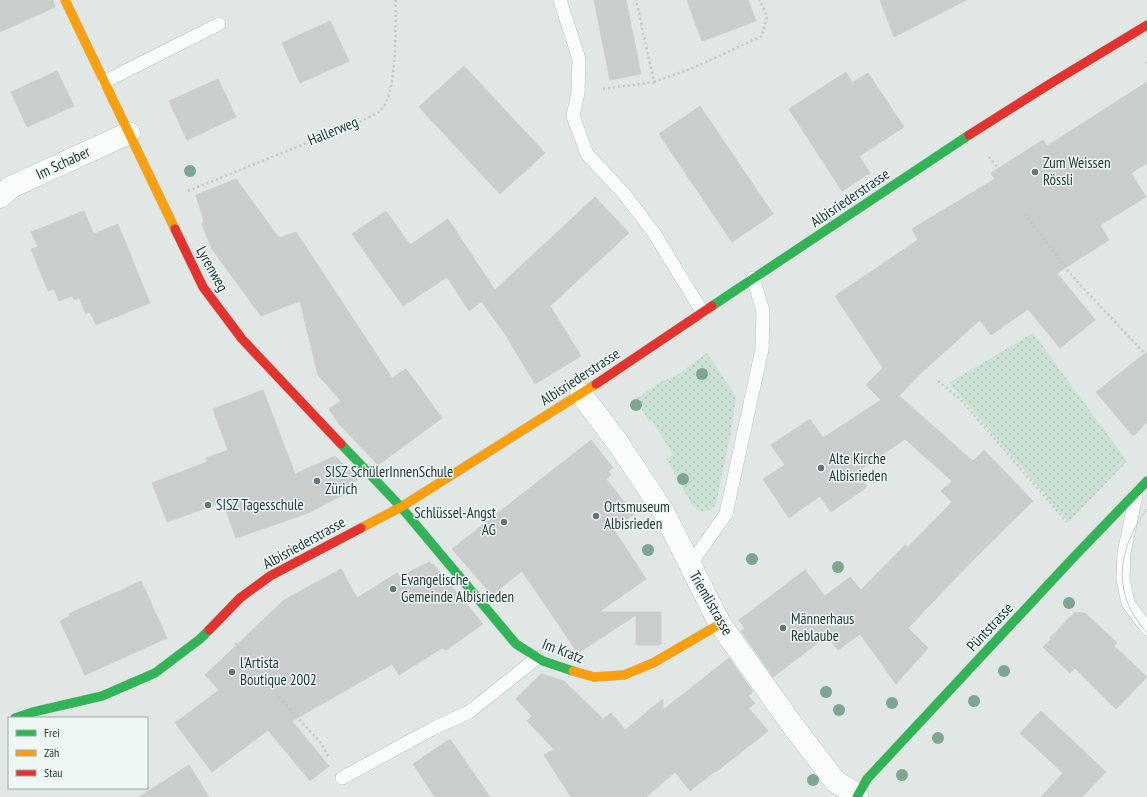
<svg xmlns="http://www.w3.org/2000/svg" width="1147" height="797" viewBox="0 0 1147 797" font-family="'PT Sans Narrow',sans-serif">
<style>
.grass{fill:url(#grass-dots)}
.building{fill:#c9cecc;stroke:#cad0ce}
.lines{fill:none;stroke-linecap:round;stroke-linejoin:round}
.lane-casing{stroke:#bec4c2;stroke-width:14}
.street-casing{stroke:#bec4c2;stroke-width:23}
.fast-casing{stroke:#bec5c3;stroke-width:10}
.slow-casing{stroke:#bec5c3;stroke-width:10}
.jam-casing{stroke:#bec5c3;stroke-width:10}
.path{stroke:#bfc8c6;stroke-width:2.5;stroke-dasharray:2 3;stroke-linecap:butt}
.lane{stroke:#fafbfb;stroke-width:13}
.street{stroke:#fafbfb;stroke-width:22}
.fast{stroke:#30b455;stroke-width:9}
.slow{stroke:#ff9f0a;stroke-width:9}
.jam{stroke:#e5322d;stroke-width:9}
.tram{stroke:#c6c9c9;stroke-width:1}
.tree{fill:#7ca691}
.poi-dot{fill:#647773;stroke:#eff7f4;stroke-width:1.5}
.labels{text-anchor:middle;stroke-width:3;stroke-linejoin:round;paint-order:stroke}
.street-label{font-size:15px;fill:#203a36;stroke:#eff7f4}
.poi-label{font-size:15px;fill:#203a36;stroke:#eff7f4;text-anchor:start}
</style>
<defs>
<pattern id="grass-dots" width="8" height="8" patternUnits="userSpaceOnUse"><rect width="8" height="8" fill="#cae1d3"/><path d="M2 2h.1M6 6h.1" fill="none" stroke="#adc2b6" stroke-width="1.8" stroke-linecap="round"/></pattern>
</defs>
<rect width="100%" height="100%" fill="#e1e7e5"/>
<g class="grass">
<path d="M1033,333L1127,461L1069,522L949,383Z"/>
<path d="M707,353L736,397L732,426L716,504C711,512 699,515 693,506L666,459L673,455L652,420L649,422L636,399L659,383L677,375Z"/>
</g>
<g class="building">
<path d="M0,0H53L55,7L0,32Z"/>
<path d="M594,0H626L641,74L610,80Z"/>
<path d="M687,0H748L756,21L702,41Z"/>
<path d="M880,0H966L894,37Z"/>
<path d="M330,21L349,61L300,83L282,43Z"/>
<path d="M464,66L545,153L500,194L419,107Z"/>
<path d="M57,71L74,106L27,127L11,92Z"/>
<path d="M846,72L852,83L868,73L904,127L859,156L870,173L842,191L789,109Z"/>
<path d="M218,79L236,117L187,140L169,101Z"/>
<path d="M1147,82V163L1131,173L1146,197L1100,225L1109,240L1057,273L1095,320L1060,348L1028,309L991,335L980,320L921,373L899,396L973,461L984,450L1033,501L974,559L908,628L928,648L896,684L860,634L838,650L827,636L773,677L741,631L745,629L739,620L805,570L825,596L850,577L861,590L905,545L908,547L952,502L941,491L952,481L905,439L857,472L867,487L831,512L820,496L789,518L763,479L785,465L771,445L810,419L823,438L881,400L866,385L883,368L835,296L918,240L912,229L995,179L991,173L1043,140L1047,146Z"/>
<path d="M700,106L773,214L732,242L659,134Z"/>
<path d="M236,179L279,238L296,232L392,378L406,369L442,418L378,465L339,424L329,409L341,401L318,375L300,301L261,316L212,249L202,224L204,221L196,195Z"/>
<path d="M595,197L629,233L550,306L581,356L535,384L505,334L482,302L486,298L469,311L447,277L403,306L352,234L386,211L410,245L448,219L495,290Z"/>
<path d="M84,211L94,234L118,224L150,303L96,325L90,312L86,314L79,298L74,300L72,296L59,301L54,289L48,291L31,249L38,247L31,232Z"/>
<path d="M1147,352V422L1133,436L1096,392Z"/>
<path d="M263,390L295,474L335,456L358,479L349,486L347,493L308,513L236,538L223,502L167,522L152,483L207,462L206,458L228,450L213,409Z"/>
<path d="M591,440L613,468L608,471L611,475L606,479L634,514L614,530L646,579L599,612H661V644L659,645H636V615L578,653L522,571L492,595L452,549Z"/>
<path d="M429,562L432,565L433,564L483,624L446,650L442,648L399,675L392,664L292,721L329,766L310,781L268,730L212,772L175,723L219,690L205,675L284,600L341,569L357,598L397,573L400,577Z"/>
<path d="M141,581L167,638L85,675L60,621L70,616L69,614Z"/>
<path d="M1075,612L1085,613L1117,643L1114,646L1147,677L1116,709L1075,668L1070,673L1043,647L1051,639L1050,638Z"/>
<path d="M729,658L753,692L748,696L755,703L749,708L768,731L716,772L715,771L690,791L675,772L646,797H571L544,755L554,749L527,721L532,716L516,699L541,674L564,681L603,719L611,713L625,730L663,699V710Z"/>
<path d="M1041,711L1106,772L1082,797H1041L1063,773L1020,733Z"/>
<path d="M450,739L490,797H435L413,764Z"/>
<path d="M189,765L209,797H139Z"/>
</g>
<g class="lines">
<defs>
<g id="lane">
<path d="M560,0L579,59L578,92L573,116L587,154L625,195L654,233L703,313"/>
<path d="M104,82L219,24"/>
<path d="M1136,495L1124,553L1123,579L1128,603L1147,629"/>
<path d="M689,566L726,514L762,349L763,311L753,278"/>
<path d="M342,778L432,729L469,712L537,658"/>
</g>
<g id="street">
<path d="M0,197L11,187L129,133"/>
<path d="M581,394L618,443L663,511L720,624L796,730L836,782L857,794"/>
</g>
<g id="fast">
<path d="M712,306L969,135"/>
<path d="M341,444L401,507L516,644L543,661L573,671"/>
<path d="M15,718L33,712L102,696L155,673L200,639L209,630"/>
<path d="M857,797L867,779L1072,559L1147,481"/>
</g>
<g id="slow">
<path d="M65,0L175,229"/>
<path d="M361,528L401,507L596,384"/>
<path d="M573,671L594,677L624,675L653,663L720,624"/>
</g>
<g id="jam">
<path d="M969,135L1048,85L1147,25"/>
<path d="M175,229L203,287L242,339L341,444"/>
<path d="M596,384L712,306"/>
<path d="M209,630L240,598L270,576L361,528"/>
</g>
</defs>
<use href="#lane" class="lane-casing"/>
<use href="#street" class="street-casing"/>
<use href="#fast" class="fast-casing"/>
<use href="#slow" class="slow-casing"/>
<use href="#jam" class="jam-casing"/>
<g class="path">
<path d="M1146,62L1147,63"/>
<path d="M654,82L695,67L762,36L767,17L760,0"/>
<path d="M603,89L654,82L636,0"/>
<path d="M989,157L999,169"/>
<path d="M188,191L361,121C366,118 375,115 380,111C398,96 395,24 396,0"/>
<path d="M1025,214L1072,276L1147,356"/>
<path d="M938,381L960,399L1067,522"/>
<path d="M235,643L267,684L321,743L329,758"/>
</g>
<use href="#lane" class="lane"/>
<use href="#street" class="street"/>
<use href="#fast" class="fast"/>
<use href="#slow" class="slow"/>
<use href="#jam" class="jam"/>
<path class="tram" d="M1147,509C1117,550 1111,593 1147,633"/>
</g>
<g class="tree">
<circle cx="190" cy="171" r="6"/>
<circle cx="702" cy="374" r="6"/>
<circle cx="636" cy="405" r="6"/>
<circle cx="683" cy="479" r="6"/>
<circle cx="648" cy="550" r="6"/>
<circle cx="752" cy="559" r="6"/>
<circle cx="838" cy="567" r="6"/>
<circle cx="1069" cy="603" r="6"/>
<circle cx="1004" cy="671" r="6"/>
<circle cx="826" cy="692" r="6"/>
<circle cx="974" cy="701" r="6"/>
<circle cx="892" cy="703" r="6"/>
<circle cx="839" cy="710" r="6"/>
<circle cx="938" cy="738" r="6"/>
<circle cx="902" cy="775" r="6"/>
<circle cx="813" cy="780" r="6"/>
</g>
<g class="poi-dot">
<circle cx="1035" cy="172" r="4"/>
<circle cx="821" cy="468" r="4"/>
<circle cx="317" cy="481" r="4"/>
<circle cx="208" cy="505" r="4"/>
<circle cx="596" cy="516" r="4"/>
<circle cx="504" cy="522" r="4"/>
<circle cx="393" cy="589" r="4"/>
<circle cx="783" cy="628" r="4"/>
<circle cx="232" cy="672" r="4"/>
</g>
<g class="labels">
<g class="street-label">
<text transform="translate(333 131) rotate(-22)" y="5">Hallerweg</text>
<text transform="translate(63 163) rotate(-25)" y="5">Im Schaber</text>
<text transform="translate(850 198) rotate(-34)" y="5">Albisriederstrasse</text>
<text transform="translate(212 269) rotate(61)" y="5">Lyrenweg</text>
<text transform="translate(580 377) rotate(-33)" y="5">Albisriederstrasse</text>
<text transform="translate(304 543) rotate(-29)" y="5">Albisriederstrasse</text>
<text transform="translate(711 603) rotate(60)" y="5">Triemlistrasse</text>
<text transform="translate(990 627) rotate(-47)" y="5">Püntstrasse</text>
<text transform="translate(563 651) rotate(21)" y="5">Im Kratz</text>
</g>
<g class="poi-label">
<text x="1043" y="168">Zum Weissen<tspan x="1043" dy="17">Rössli</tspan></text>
<text x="829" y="464">Alte Kirche<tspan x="829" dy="17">Albisrieden</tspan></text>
<text x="325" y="477">SISZ SchülerInnenSchule<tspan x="325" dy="17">Zürich</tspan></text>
<text x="216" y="510">SISZ Tagesschule</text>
<text x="604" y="512">Ortsmuseum<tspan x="604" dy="17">Albisrieden</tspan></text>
<text x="496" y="518" text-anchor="end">Schlüssel-Angst<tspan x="496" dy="17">AG</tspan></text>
<text x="401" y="585">Evangelische<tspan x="401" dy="17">Gemeinde Albisrieden</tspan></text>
<text x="791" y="624">Männerhaus<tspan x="791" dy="17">Reblaube</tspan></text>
<text x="240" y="668">l'Artista<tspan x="240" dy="17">Boutique 2002</tspan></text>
</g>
</g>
<rect x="8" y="717" width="140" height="72" fill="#eff7f4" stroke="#9caba8"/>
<rect x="16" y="730" width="20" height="6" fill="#30b455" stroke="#9caba8"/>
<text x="44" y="737" font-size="12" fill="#203a36">Frei</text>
<rect x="16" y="750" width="20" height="6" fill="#ff9f0a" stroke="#9caba8"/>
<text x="44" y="757" font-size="12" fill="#203a36">Zäh</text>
<rect x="16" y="770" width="20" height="6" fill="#e5322d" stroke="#9caba8"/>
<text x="44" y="777" font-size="12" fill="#203a36">Stau</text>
</svg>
